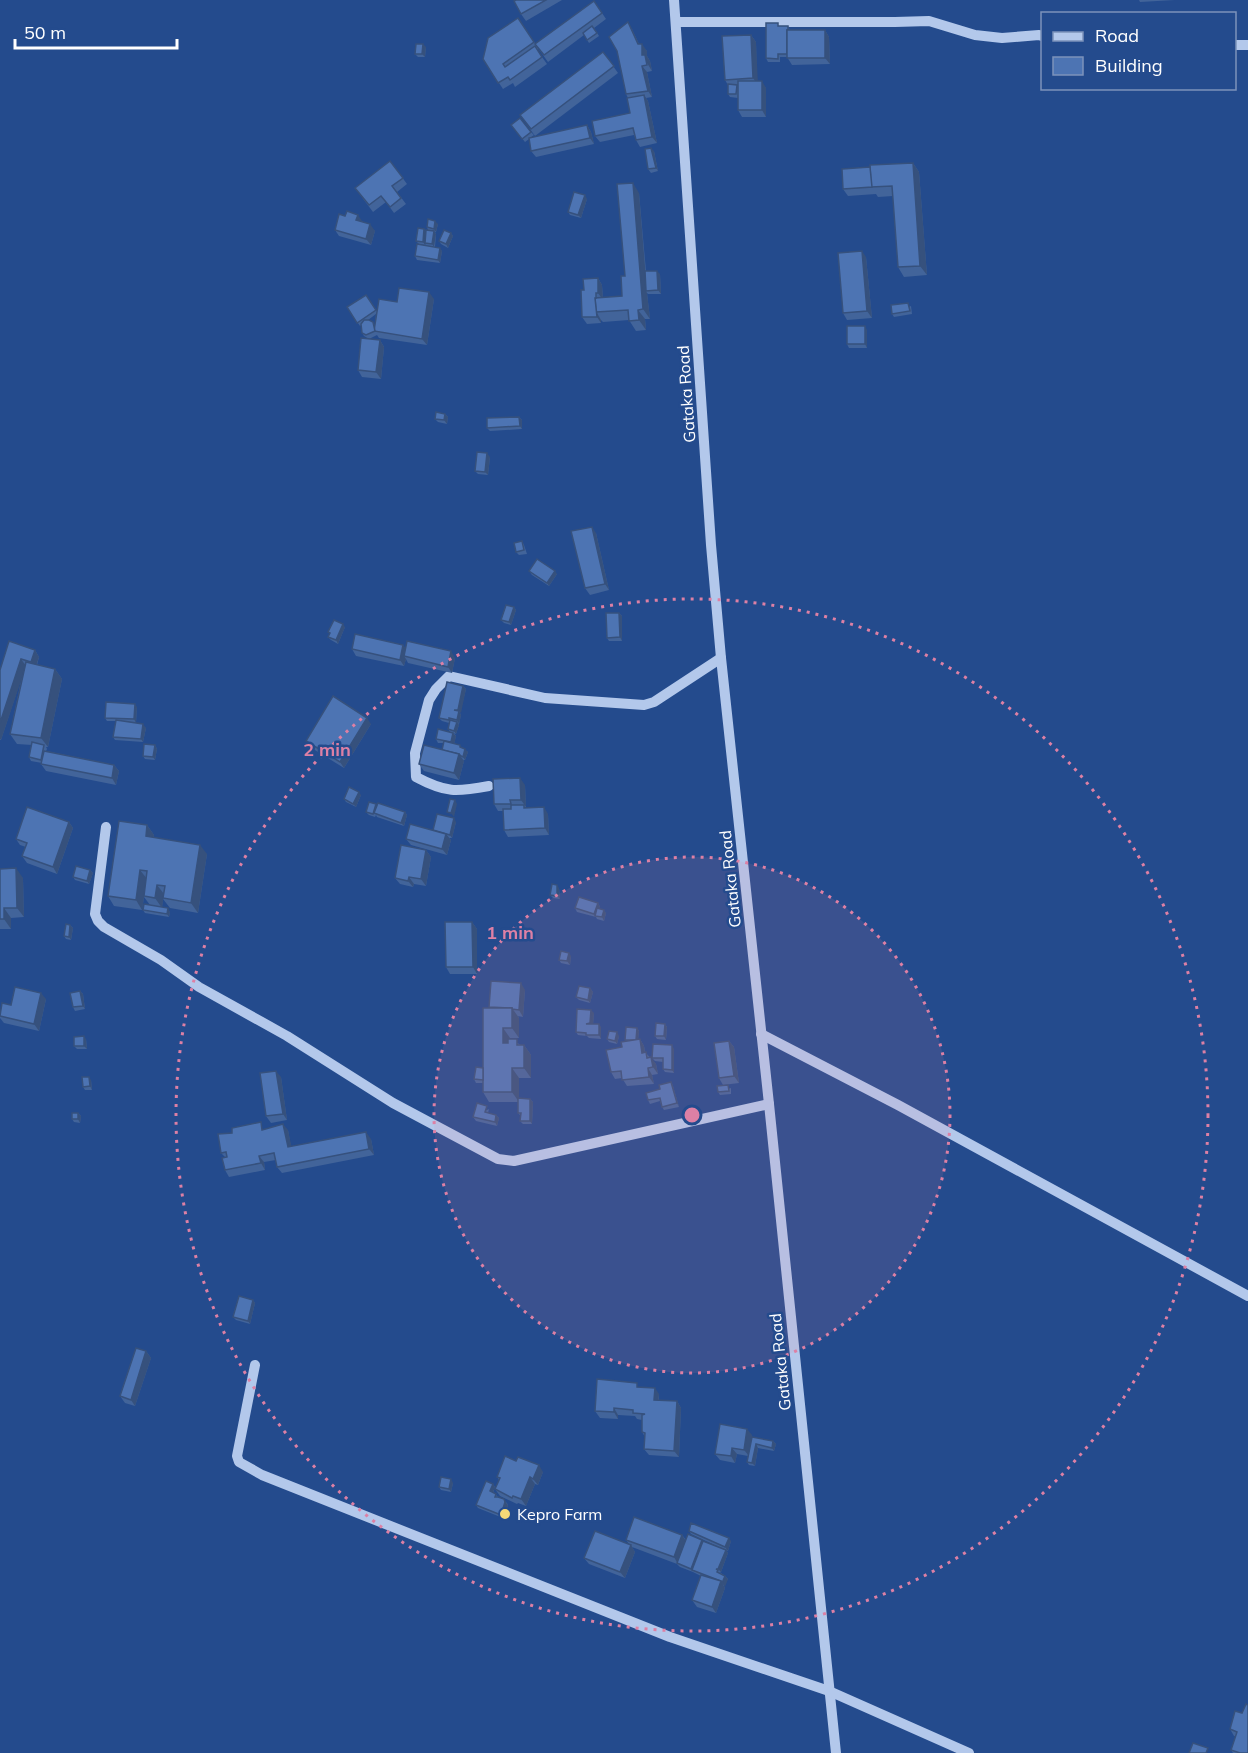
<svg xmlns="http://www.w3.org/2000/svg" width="1248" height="1753" viewBox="0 0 1248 1753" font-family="Mulish,sans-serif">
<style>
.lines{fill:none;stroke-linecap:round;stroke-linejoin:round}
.minor{stroke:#b3c8eb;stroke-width:10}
.wall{fill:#42649a;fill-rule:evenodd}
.shaded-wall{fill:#36517d}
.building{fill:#4d74b3;stroke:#36517d;stroke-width:1.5}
.ring{fill:none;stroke:#dd80a5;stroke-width:3;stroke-dasharray:3 6}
.poi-dot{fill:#f5d977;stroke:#244b8d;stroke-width:2}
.labels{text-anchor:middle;stroke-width:5;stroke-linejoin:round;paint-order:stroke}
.street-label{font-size:16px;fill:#fff;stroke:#244b8d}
.poi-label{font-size:16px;fill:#fff;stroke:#244b8d;text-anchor:start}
.centre{fill:#dd80a5;stroke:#244b8d;stroke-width:3}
.ring-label{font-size:18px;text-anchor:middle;font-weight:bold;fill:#dd80a5;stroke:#244b8d;stroke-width:5;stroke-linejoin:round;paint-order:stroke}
</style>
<rect width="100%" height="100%" fill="#244b8d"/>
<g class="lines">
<g class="minor">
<path d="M674,0L711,545L721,658L769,1104L836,1753"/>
<path d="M677,22H895L929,21L975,35L1002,38L1039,35L1042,36"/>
<path d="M1234,45H1248"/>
<path d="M489,786C456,792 446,793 416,777L415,753L429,700L436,689L449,676L545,698L644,705L654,702L721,658"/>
<path d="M106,827L95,914L98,921L104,927L161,960L199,987L287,1036L393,1103L498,1159L514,1161L769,1104"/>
<path d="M761,1034L898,1105L1248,1296"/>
<path d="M255,1365L237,1456L239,1462L262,1475L670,1637L829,1691L969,1753"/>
</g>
</g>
<g class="wall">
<path d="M516,0H562L526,21L521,14Z"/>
<path d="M1139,0H1175L1140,2Z"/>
<path d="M594,1L606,19L594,28L599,36L589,43L584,35L548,62L535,44Z"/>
<path d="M518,18L539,49L537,50L547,64L515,87L513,83L503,89L483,59Z"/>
<path d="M780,26H788L790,30H825L829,37L830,64L792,65L787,57H780V62H768L766,58Z"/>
<path d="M632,29L639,44L647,51V56L650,61L652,71L647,72L652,97L646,98L648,101L657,143L640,147L636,140L634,135L600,142L595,136L630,113L628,98L626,94Z"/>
<path d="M751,35L756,42L757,81L766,88V117H742L738,110V98L730,97L728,94V85L725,80Z"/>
<path d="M426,47L425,57H418L415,54Z"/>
<path d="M603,52L618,73L535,136L520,115Z"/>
<path d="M511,125L531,132L534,135L530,138L587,125L591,132L594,144L536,157L531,151L529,139L525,142Z"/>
<path d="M654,151L658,171L651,173L648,169Z"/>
<path d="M390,161L407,184L397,192L406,204L394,213L386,202L373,212L355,188Z"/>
<path d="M913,163L919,172L927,275L904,277L898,267L893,196L878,197L876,194L848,196L843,189L870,167Z"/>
<path d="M639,193L646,271L660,274L661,294H648L647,293L650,319H645L646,330L636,331L629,320L603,322L601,320V323L587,324L582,317L584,290L598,278L602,285L603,298L622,296L625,276Z"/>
<path d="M587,199L581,218L570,215L568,212Z"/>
<path d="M362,221L375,231L371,245L339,236L335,230Z"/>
<path d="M438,224L436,232H435L436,234L435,247L442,251L440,263L417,260L415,256L426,246L425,244V245L419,244L416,241L424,229L426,231L428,230L427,227Z"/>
<path d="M451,233L453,236L448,248L441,244L439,241Z"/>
<path d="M866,257L872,318L847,320L843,313Z"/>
<path d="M366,295L377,311L397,302L434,299L427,345L379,338L377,335L369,339L364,336L362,333L361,325L360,326L347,307ZM376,314L375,325L368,320Z"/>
<path d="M911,306L912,314L894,317L892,314Z"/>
<path d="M867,330V348H849L847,344Z"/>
<path d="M380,340L384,347L381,379L362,377L358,370Z"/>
<path d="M445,414L448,417L447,424L438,422L435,419Z"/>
<path d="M519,417L522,420V429L490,431L487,428Z"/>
<path d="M490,457L488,475L478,474L475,471Z"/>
<path d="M596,533L609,590L590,595L585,588Z"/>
<path d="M522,541L524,545L527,554L519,555L516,552Z"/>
<path d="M529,571L557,574L549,586L532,575Z"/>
<path d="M514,607L516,610L511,625L504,623L501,620Z"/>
<path d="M619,613L622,616V641H609L607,638Z"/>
<path d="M345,627L338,644L331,640L328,637L330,634L328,632Z"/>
<path d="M403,645L405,648L455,658L452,673L408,663L406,659L404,666L356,656L352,649Z"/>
<path d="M35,650L39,657L37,665L55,669L62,679L48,747H46L47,749L46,751L114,765L119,771L116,785L46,771L41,764L42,763L31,761L29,757L32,745L17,744L10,734L22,676L1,740H0V670Z"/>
<path d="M463,686L466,689L460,713L461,715L459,724L458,723L459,725L456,734L454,733L456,736L454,744L468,752L465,760H463L464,761L459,780L424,771L419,764L442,750L444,743H438L436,739L450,732L448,729L449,723L442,721L439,718Z"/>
<path d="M137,707L136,723L146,728L143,742L115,740L113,737L116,721H107L105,718Z"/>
<path d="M371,724L344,768L310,747L306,741Z"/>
<path d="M155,745L157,749L155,760L145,759L143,756Z"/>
<path d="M525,785L526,807H525L526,808L548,814L549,835L508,837L504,830L503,811H498L494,804Z"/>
<path d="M361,795L356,807L346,802L344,799Z"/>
<path d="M377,806L405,812L407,815L404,826L377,817L376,815L375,817L369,815L366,812Z"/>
<path d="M69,822L73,828L57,874L27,863L22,856L26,847L20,845L16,839Z"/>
<path d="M456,822L452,838H449L451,840L447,855L411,845L406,839Z"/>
<path d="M147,825L154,835V837L207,854L198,913L170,908L163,899L162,907L170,912L169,917L145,913L143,910L150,905L144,897L142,910L114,906L108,896Z"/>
<path d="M426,850L431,857L426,886L414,884L413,887L400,884L395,878Z"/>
<path d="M0,869L23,878L24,917L11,918V929H0Z"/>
<path d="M90,870L93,873L89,884L75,880L73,877Z"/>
<path d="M559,888L560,899L553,898L550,895Z"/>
<path d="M598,903L600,907L599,908L606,913L604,921L597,919L596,917L577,912L575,908Z"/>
<path d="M472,922L477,929V974H450L446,967Z"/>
<path d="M70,925L73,928L71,940L66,939L64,936Z"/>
<path d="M571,956L570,965L561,963L559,960Z"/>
<path d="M590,988L593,992L590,1003L579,1000L576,997Z"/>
<path d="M525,990L523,1017L518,1016L519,1018V1038H510V1039L521,1045H524L531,1055V1078H519V1098L530,1099L533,1102L532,1124H523L520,1121L521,1116L518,1113V1102H489L483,1092V1083H476L474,1079L483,1068L490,1008Z"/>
<path d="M80,991L83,994L85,1009L75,1011L73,1007Z"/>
<path d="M46,999L39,1031L4,1023L0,1018V1011L11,1005Z"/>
<path d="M594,1013L593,1024L601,1027V1039L589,1038L587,1036L578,1035L576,1032Z"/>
<path d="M665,1024L667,1027L666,1040L657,1039L655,1036Z"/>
<path d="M637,1028L639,1031L638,1039H640L644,1046L645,1052L656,1064L658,1074L652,1075L654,1084L627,1086L622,1078L615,1079L611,1072L622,1047L626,1041L625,1040Z"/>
<path d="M619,1036L617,1044L609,1042L607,1039Z"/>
<path d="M86,1039L87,1049H77L74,1046Z"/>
<path d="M729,1041L734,1047L739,1083L723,1085L719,1078Z"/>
<path d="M674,1049V1073L665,1072L663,1069V1062L655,1061L652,1058Z"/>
<path d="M281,1077L287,1120L271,1123L266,1116Z"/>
<path d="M91,1080L92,1090H85L83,1087Z"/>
<path d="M671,1082L673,1086L679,1107L664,1110L662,1107L660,1101L650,1104L648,1100L660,1089Z"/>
<path d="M731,1088V1094L720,1095L718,1092Z"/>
<path d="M489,1109L488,1113L496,1115L499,1118L497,1126L476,1121L473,1117Z"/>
<path d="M78,1113L81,1116L80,1123L74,1122L72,1119Z"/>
<path d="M266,1129L288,1130L291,1147L371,1139L374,1155L282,1173L277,1167L276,1160L264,1162L265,1170L229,1177L225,1170V1157L221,1153Z"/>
<path d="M253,1300L255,1303L250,1324L236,1320L233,1317Z"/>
<path d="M146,1351L151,1358L135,1406L125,1403L120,1396Z"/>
<path d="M640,1387L659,1394V1400L677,1401L681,1408L679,1457L649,1455L644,1449L645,1437L642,1432V1420L637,1419L635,1416L618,1415V1419L600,1418L595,1411Z"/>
<path d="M752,1435L751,1439L773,1441L776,1444L774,1451L758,1448L755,1466L749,1465L747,1462L748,1456L737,1454L735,1463L720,1460L715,1454Z"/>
<path d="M543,1472L538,1485L535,1484L526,1506L518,1503L517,1504L500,1496L495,1489L499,1480L497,1477Z"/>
<path d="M453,1483L451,1492L441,1490L439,1487Z"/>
<path d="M493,1484L495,1487L493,1493L507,1503L508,1506L503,1518L478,1508L476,1505Z"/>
<path d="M689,1531L731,1541L728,1551L726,1550L728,1553L721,1572H720L721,1573L725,1576L728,1579L724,1586L725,1588L716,1613L697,1607L692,1600L701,1576L693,1572L680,1567L677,1564L632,1547L635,1552L625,1578L589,1564L584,1558L629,1544L626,1540L682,1535L686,1540L703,1541L725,1550L691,1534Z"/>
<path d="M1235,1711L1248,1753H1233L1231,1750L1236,1736H1234L1230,1729Z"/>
</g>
<g class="shaded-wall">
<path d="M628,22L632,29L642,51V44L647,51V56L650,61L652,71L642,55Z"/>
<path d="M825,30L829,37L830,64L825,58Z"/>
<path d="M751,35L756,42L758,85L753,78Z"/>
<path d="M423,44L426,47L425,57L422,54Z"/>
<path d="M642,66L647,72L652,97L648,91Z"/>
<path d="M762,81L766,88V117L762,110Z"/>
<path d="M644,95L648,101L657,143L652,137Z"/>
<path d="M587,125L591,132L594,144L590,138Z"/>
<path d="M651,148L654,151L658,171L656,168Z"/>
<path d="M913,163L919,172L927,275L920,266Z"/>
<path d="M633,183L639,193L647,291H646L647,293L650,319L643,309Z"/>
<path d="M585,195L587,199L581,218L578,215Z"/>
<path d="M358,215L362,221L361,227L356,220Z"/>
<path d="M435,221L438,224L436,232L434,229Z"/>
<path d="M370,224L375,231L371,245L366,239Z"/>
<path d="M424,229L427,232L425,245L423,242Z"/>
<path d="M434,231L436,234L434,247L432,244Z"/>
<path d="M451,233L453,236L448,248L446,244Z"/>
<path d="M440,248L442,251L440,263L438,260Z"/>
<path d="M862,251L866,257L872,318L867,311Z"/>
<path d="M657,271L660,274L661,294L658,290Z"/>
<path d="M598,278L602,285L603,300L598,293Z"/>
<path d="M429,292L434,299L427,345L422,339Z"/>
<path d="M638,310L645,319L646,330L639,320Z"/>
<path d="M597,313L601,320V323L597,317Z"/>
<path d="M865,326L867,330V348L865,344Z"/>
<path d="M380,340L384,347L381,379L376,372Z"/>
<path d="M445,414L448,417L447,424L444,420Z"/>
<path d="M519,417L522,420V429L520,426Z"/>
<path d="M487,453L490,457L488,475L485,472Z"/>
<path d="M592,527L596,533L609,590L605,584Z"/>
<path d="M555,571L557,574L549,586L547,583Z"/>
<path d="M514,607L516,610L511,625L509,622Z"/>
<path d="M619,613L622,616V641L620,637Z"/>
<path d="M343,624L345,627L338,644L336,640Z"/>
<path d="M403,645L408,651L404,656L406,659L404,666L400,660Z"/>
<path d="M35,650L39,657L35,669L31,662Z"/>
<path d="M451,651L455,658L452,673L448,667Z"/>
<path d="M21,659L26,666L1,740L0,739V723Z"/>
<path d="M55,669L62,679L48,747L41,738Z"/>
<path d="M463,686L466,689L461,713L458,710Z"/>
<path d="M135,704L137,707L136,723L134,719Z"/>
<path d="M459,711L461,715L459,724L457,720Z"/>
<path d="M367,718L371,724L344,768L340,762Z"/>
<path d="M457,722L459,725L456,734L454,731Z"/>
<path d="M143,724L146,728L143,742L141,739Z"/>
<path d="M453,733L456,736L454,745L451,742Z"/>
<path d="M155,745L157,749L155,760L153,757Z"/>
<path d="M465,749L468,752L465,760L463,757Z"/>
<path d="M459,754L464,761L459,780L454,773Z"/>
<path d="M114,765L119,771L116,785L112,778Z"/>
<path d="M520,778L525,785L526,807L521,800Z"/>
<path d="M359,792L361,795L356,807L353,804Z"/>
<path d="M455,800L457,804L454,817L451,813Z"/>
<path d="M544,807L548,814L549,835L545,828Z"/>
<path d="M405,812L407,815L404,826L401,823Z"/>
<path d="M454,818L456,822L452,838L450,835Z"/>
<path d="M69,822L73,828L57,874L53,867Z"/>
<path d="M147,825L154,835L152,846L146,836Z"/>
<path d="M446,834L451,840L447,855L442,849Z"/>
<path d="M200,845L207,854L198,913L191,903Z"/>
<path d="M426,850L431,857L426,886L421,879Z"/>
<path d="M16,868L23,878L24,917L17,908Z"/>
<path d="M90,870L93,873L89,884L87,881Z"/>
<path d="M140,870L147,879L142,910L136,900Z"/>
<path d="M409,877L414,884L413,887L408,881Z"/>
<path d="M157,885L164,894L162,908L155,898Z"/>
<path d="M557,885L559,888L560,899L557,896Z"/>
<path d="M598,903L600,907L597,916H595L596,918L594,914Z"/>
<path d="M4,908L11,918V929L4,919Z"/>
<path d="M168,908L170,912L169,917L167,914Z"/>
<path d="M604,910L606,913L604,921L602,917Z"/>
<path d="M472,922L477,929V974L473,967Z"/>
<path d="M70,925L73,928L71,940L69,937Z"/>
<path d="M569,953L571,956L570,965L567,961Z"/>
<path d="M521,983L525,990L523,1017L519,1010Z"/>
<path d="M590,988L593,992L590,1003L588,1000Z"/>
<path d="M80,991L83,994L85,1009L83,1006Z"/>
<path d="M41,993L46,999L39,1031L34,1024Z"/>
<path d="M512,1008L519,1018V1038L512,1028Z"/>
<path d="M591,1010L594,1013L593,1026L590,1023Z"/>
<path d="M599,1024L601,1027V1039L599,1035Z"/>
<path d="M665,1024L667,1027L666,1040L664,1036Z"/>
<path d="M503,1028L510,1038V1053L503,1043Z"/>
<path d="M637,1028L639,1031L638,1044L636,1041Z"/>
<path d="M617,1032L619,1036L617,1044L615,1041Z"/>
<path d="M84,1036L86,1039L87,1049L84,1046Z"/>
<path d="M640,1039L644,1046L646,1059L642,1053Z"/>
<path d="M729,1041L734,1047L739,1083L734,1076Z"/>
<path d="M524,1045L531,1055V1078L524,1068Z"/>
<path d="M672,1045L674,1049V1073L672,1070Z"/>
<path d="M651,1057L656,1064L658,1074L653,1067Z"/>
<path d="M512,1068L519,1078V1102L512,1092Z"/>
<path d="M648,1068L652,1075L654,1084L649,1077Z"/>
<path d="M276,1071L281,1077L287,1120L283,1114Z"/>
<path d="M89,1077L91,1080L92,1090L90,1086Z"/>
<path d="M671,1082L673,1086L679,1107L677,1103Z"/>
<path d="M530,1099L533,1102L532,1124L530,1121Z"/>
<path d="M78,1113L81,1116L80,1123L78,1119Z"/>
<path d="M496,1115L499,1118L497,1126L495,1122Z"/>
<path d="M283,1124L288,1130L293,1154L288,1147Z"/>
<path d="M366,1132L371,1139L374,1155L369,1149Z"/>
<path d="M259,1156L264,1162L265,1170L261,1163Z"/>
<path d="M253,1300L255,1303L250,1324L248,1321Z"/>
<path d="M146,1351L151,1358L135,1406L131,1400Z"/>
<path d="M655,1388L659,1394L658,1407L654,1400Z"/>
<path d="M677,1401L681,1408L679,1457L674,1451Z"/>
<path d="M614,1408L618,1415V1419L614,1412Z"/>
<path d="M747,1429L752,1435L749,1456L744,1450Z"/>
<path d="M773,1441L776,1444L774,1451L772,1448Z"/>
<path d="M756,1444L758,1448L755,1466L752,1463Z"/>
<path d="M732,1448L737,1454L735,1463L731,1456Z"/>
<path d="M539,1465L543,1472L538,1485L533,1479Z"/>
<path d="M530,1477L535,1484L526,1506L521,1499Z"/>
<path d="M451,1479L453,1483L451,1492L449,1489Z"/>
<path d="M493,1484L495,1487L492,1495L490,1491Z"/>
<path d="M504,1499L508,1506L503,1518L501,1515Z"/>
<path d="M682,1535L686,1541L678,1564L674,1557Z"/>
<path d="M729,1538L731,1541L728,1551L725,1547Z"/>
<path d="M702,1540L704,1543L692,1570L691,1569Z"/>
<path d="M631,1545L635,1552L625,1578L620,1572Z"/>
<path d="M726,1550L728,1553L721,1572L718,1569Z"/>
<path d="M725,1576L728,1579L725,1587L722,1583Z"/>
<path d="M721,1581L725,1588L716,1613L712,1607Z"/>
</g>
<g class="building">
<path d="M516,0H546L521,14L514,1Z"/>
<path d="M594,1L602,13L544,55L535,44Z"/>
<path d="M518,18L534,42L503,64L505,67L535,46L542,57L510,80L508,77L498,83L483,59L488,38Z"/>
<path d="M628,22L638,44H642V55H645L647,65L642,66L648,91L626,94L617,51L609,37Z"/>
<path d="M766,23H778V26H788V30H787V54H778V59L766,58Z"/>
<path d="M592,26L597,33L587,40L583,33Z"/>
<rect x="787" y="30" width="38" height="28"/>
<path d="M751,35L753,78L725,80L722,36Z"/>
<path d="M416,44H423L422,54H415Z"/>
<path d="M603,52L614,66L531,129L520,115Z"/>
<rect x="738" y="81" width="24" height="29"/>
<path d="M728,84L737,85L736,94H728Z"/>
<path d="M644,95L652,137L636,140L633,128L595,136L592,121L630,113L627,98Z"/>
<path d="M520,118L531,132L522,139L511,125Z"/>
<path d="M587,125L590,138L531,151L529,138Z"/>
<path d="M651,148L656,168L648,169L645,149Z"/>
<path d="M390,161L403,178L392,186L401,198L390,207L381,196L369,205L355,188Z"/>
<path d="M913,163L920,266L898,267L892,186L871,187L870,165Z"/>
<path d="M870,167L872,187L843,189L842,169Z"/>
<path d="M633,183L643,309L638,310L639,320L629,321L628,310L596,312L595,298L622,296L621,276H625L617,184Z"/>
<path d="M574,192L585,195L578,215L568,212Z"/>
<path d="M347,211L358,215L356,220L370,224L366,239L335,230L339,214L345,216Z"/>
<path d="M428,219L435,221L434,229L427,227Z"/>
<path d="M418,228L424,229L423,242L416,241Z"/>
<path d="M426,230L434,231L432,244L425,243Z"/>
<path d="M444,230L451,233L446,244L439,241Z"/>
<path d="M417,244L440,248L438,260L415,256Z"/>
<path d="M862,251L867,311L843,313L838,253Z"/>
<path d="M645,271H657L658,290L646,291Z"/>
<path d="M598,278V293H596V298H595L597,317H582L581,290H584L583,279Z"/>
<path d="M399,288L429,292L422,339L374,331L379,299L397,302Z"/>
<path d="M366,295L376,310L357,323L347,307Z"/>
<path d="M908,303L910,311L892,314L891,305Z"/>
<path d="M364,320H369L373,322L375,331L366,335L362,333L361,324Z"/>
<rect x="847" y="326" width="18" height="18"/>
<path d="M361,338L380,340L376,372L358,370Z"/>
<path d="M436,412L445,414L444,420L435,419Z"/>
<path d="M519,417L520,426L487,428V418Z"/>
<path d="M477,452L487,453L485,472L475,471Z"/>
<path d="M592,527L605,584L585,588L571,531Z"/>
<path d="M522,541L524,550L516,552L514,543Z"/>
<path d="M537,559L555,571L547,583L529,571Z"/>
<path d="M506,605L514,607L509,622L501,620Z"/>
<path d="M606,613H619L620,637L607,638Z"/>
<path d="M334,620L343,624L336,640L328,637L330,633L328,632Z"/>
<path d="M355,634L403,645L400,660L352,649Z"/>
<path d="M9,641L35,650L31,662L21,659L0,723V670Z"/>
<path d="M407,641L451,651L448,667L404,656Z"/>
<path d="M26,662L55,669L41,738L10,734Z"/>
<path d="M447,682L463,686L458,710H454L459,711L457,720L449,718V720L439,718Z"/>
<path d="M333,696L367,718L340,762L306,741Z"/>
<path d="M106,702L135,704L134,719L105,718Z"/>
<path d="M116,720L143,724L141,739L113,737Z"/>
<path d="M450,720L457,722L454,731L448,729Z"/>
<path d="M438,729L453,733L451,742L436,739Z"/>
<path d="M444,741L460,745V747L465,749L463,757L461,756L459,754L442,750Z"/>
<path d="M32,742L44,745L41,760L29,757Z"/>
<path d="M144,744L155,745L153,757L143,756Z"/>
<path d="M424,745L459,754L454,773L419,764Z"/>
<path d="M44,751L114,765L112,778L41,764Z"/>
<path d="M520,778L521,800H510L511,804H494L493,779Z"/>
<path d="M349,787L359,792L353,804L344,799Z"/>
<path d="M450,799L455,800L451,813L447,812Z"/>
<path d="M369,802L376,804L373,814L366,812Z"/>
<path d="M378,803L405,812L401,823L374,813Z"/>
<path d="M511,805H524V808L544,807L545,828L504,830L503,809H511Z"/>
<path d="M27,807L69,822L53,867L22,856L27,843L16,839Z"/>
<path d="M437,814L454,818L450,835L433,830Z"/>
<path d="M119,821L147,825L146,836L200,845L191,903L163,898L165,886L157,885L155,898L144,896L147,871L140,870L136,900L108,896Z"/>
<path d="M410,824L446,834L442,849L406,839Z"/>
<path d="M401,845L426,850L421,879L409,877L408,881L395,878Z"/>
<path d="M76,866L90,870L87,881L73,877Z"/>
<path d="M16,868L17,908H4V919H0V869Z"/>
<path d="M552,884L557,885V896L550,895Z"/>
<path d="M579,897L598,903L594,914L575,908Z"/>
<path d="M144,904L168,908L167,914L143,910Z"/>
<path d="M597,908L604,910L602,917L595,916Z"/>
<path d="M445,922H472L473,967H446Z"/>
<path d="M66,924L70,925L69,937L64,936Z"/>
<path d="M561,951L569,953L567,961L559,960Z"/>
<path d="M491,981L521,983L519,1010L512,1009V1008L489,1007Z"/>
<path d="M579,986L590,988L588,1000L576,997Z"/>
<path d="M15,987L41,993L34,1024L0,1016L2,1003L11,1005Z"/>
<path d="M80,991L83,1006L73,1007L70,993Z"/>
<path d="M483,1008H512V1028H503V1043H508V1039H517V1045H524V1068H512V1092H483Z"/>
<path d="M577,1009L591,1010L590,1023L586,1024H599V1035H586V1033L576,1032Z"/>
<path d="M656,1023L665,1024L664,1036H655Z"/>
<path d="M626,1027L637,1028L636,1040H625Z"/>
<path d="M609,1031L617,1032L615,1041L607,1039Z"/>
<path d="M84,1036V1046H74V1037Z"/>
<path d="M640,1039L642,1053L646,1052L647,1058L651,1057L653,1067L648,1068L649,1077L622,1080L621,1071L611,1072L606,1050L622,1047L621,1042Z"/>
<path d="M729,1041L734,1076L719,1078L714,1043Z"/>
<path d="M653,1044L672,1045V1070L663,1069V1058H652Z"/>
<path d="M476,1067L483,1068V1080L474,1079Z"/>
<path d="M276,1071L283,1114L266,1116L260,1073Z"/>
<path d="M82,1077H89L90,1086L83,1087Z"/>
<path d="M671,1082L677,1103L662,1107L660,1098L648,1100L646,1093L660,1089L659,1085Z"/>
<path d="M728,1085L729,1091L718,1092L717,1086Z"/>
<path d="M518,1098L530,1099V1121H520L521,1113H518Z"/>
<path d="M477,1103L487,1106L485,1112L496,1115L495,1122L473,1117Z"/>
<rect x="72" y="1113" width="6" height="6"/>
<path d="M261,1122L262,1130L283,1124L288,1147L366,1132L369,1149L277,1167L274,1153L259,1156L261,1163L225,1170L222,1158L227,1157L226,1152L221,1153L218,1134L232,1133V1128Z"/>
<path d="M239,1296L253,1300L248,1321L233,1317Z"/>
<path d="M136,1348L146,1351L131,1400L120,1396Z"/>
<path d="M597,1379L637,1383V1387L655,1388L654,1400L677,1401L674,1451L644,1449L645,1433L642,1432V1415L645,1414L633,1413V1410L614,1408V1412L595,1411Z"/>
<path d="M720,1424L747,1429L744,1450L732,1448L731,1456L715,1454Z"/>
<path d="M752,1437L773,1441L772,1448L756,1444L752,1463L747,1462Z"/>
<path d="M505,1456L516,1461L518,1457L539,1465L533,1479L530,1477L521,1499L513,1496L512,1498L495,1489L500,1478L497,1477Z"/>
<path d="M441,1477L451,1479L449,1489L439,1487Z"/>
<path d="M486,1481L493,1484L490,1491L496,1494L495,1497H498L504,1499L505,1502L501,1515L476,1505Z"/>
<path d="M634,1517L682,1535L674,1557L626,1540Z"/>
<path d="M691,1523L729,1538L725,1547L689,1531Z"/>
<path d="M595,1531L631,1545L620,1572L584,1558Z"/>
<path d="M688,1534L702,1540L691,1569L677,1563Z"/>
<path d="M703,1541L726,1550L718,1569H716L718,1570L717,1572L725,1576L722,1583L721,1581L692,1570Z"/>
<path d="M701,1575L721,1581L712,1607L692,1600Z"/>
<path d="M1246,1704L1248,1705V1753H1240L1231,1750L1237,1732L1230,1729L1235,1711L1242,1713Z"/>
<path d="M1193,1743L1208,1748L1206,1753H1189Z"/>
</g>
<circle cx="692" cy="1115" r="258" fill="#dd80a5" fill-opacity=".12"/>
<g class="ring">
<circle cx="692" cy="1115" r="258"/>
<circle cx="692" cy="1115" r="516"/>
</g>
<circle class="poi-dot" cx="505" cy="1514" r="6"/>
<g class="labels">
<g class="street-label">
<text transform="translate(686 394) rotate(-94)" y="6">Gataka Road</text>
<text transform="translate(730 879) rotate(-96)" y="6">Gataka Road</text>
<text transform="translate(780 1362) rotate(-96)" y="6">Gataka Road</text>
</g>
<g class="poi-label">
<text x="517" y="1520">Kepro Farm</text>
</g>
</g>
<circle cx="692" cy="1115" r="9" class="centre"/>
<g class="ring-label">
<text x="327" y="756">2 min</text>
<text x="510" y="939">1 min</text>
</g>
<rect x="1041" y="12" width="195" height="78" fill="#244b8d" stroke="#7c93bb" stroke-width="1.5"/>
<rect x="1053" y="32" width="30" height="9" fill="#b3c8eb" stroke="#7c93bb" stroke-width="1.5"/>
<text x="1095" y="42" font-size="18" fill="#ffffff">Road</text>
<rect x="1053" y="57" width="30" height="18" fill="#4d74b3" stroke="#7c93bb" stroke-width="1.5"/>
<text x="1095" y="72" font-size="18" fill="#ffffff">Building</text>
<path d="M15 39v9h162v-9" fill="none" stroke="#ffffff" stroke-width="3"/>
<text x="24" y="39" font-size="18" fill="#ffffff" stroke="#244b8d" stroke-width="4.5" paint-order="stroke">50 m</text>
</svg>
